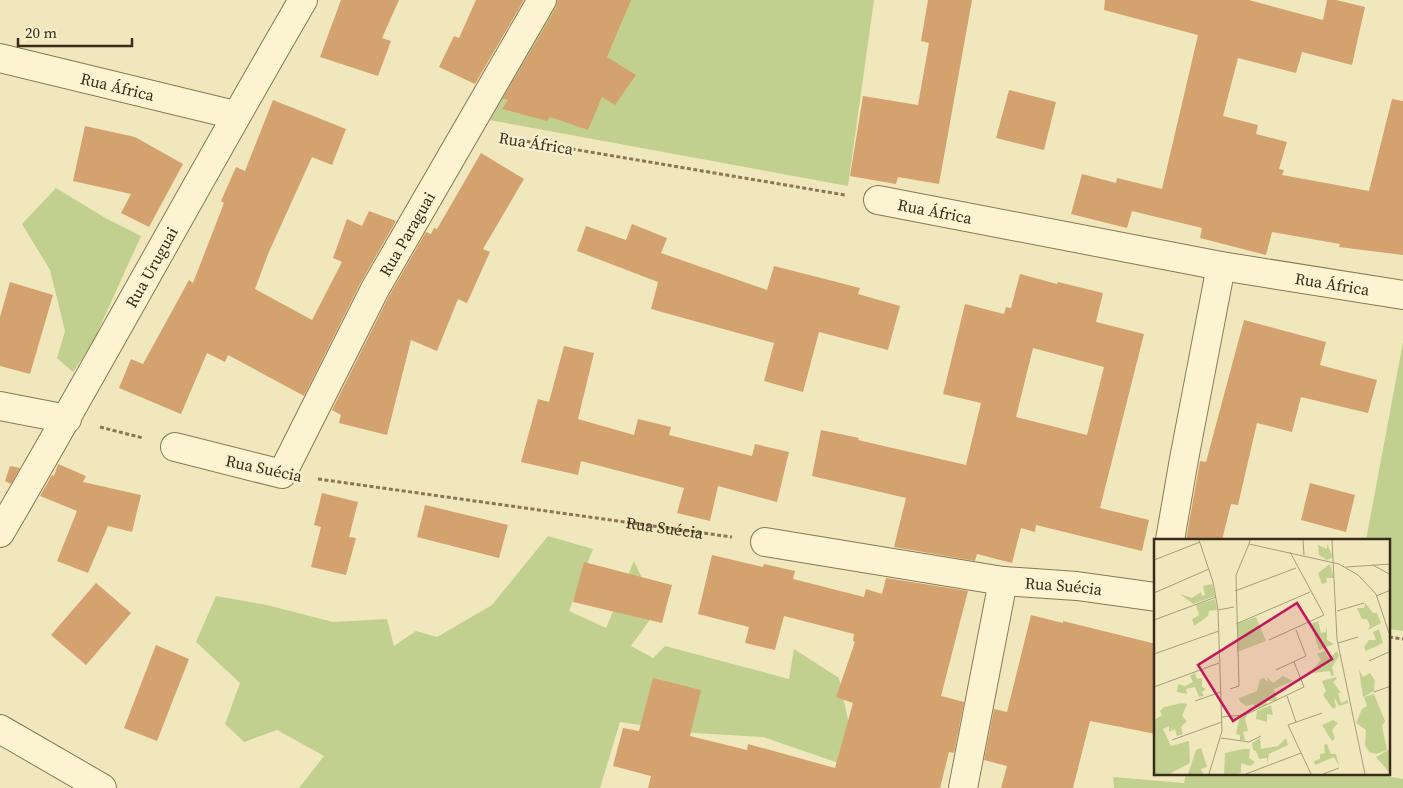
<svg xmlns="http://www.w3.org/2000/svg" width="1403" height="788" viewBox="0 0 1403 788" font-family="'Source Serif 4',serif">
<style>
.green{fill:#c2d08f}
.building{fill:#d3a26e;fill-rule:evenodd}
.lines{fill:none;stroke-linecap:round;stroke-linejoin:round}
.minor-casing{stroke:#8a7654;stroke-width:30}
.path{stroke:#8a7654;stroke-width:3;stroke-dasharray:4 2.5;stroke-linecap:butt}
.minor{stroke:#fcf3d0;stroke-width:28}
.labels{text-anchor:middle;stroke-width:4.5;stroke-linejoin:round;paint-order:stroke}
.street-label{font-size:16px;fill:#382c1a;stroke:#f8f0cc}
.inset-road{fill:none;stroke:#a79c7b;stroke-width:1}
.view{fill:#c2185b;fill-opacity:0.15;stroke:#c2185b;stroke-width:2.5}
.inset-edge{fill:none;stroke:#382c1a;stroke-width:2.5}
</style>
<rect width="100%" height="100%" fill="#f1e7bc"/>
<g class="green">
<path d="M556,0H874L848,186L484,119Z"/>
<path d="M56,188L107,219L141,236L93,342L73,372L57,358L65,331L50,270L22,224Z"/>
<path d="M1403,342V631L1389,629V540H1366Z"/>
<path d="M548,536L593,549L569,611L606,628L634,561L657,610L631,646L653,658L665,646L789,679L794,649L839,678L859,770L763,737L694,733L620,722L600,788H299L324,756L277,730L244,742L225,724L240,683L196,642L216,596L267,605L333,622L387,619L394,646L416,631L437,637L492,605Z"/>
<path d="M1186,774H1374L1403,779V788H1114L1113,777L1184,783Z"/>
</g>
<g class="building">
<path d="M341,0H399L382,38L391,41L378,76L320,57Z"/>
<path d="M476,0H524L475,84L439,67L454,36L459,38Z"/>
<path d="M558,0H631L607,57L636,75L615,105L602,97L588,130L550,117L547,121L502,109L508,100L503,98L556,8Z"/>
<path d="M928,0H972L939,184L898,177L896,184L850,176L863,96L918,105L929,43L921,41Z"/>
<path d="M1105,0H1249L1323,20L1327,0H1336L1365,7L1352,65L1302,52L1296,73L1238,58L1223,116L1258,125L1256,134L1287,142L1279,169L1284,170L1282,175L1369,191L1392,99L1403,101V255L1339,247L1340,244L1272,232L1266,255L1200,238L1202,228L1132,211L1127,228L1071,214L1082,174L1116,183L1117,178L1162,189L1198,35L1104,10Z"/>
<path d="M1009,90L1056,102L1044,150L996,138Z"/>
<path d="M273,100L346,129L332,165L312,157L268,254L255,289L312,320L342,262L333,258L347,219L362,226L369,211L396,221L361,282L304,396L228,355L225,362L207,353L181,414L119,388L131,359L143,364L189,280L193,283L224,203L221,201L236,167L245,171Z"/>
<path d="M85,126L135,137L183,164L149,227L121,213L131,194L73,181Z"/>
<path d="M481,153L524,179L483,249L490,252L467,303L458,299L437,351L411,340L387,435L339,423L341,415L332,410L389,296L426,232L431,234L434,228L437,229Z"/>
<path d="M632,224L667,238L661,253L767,290L774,266L860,288L858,294L900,306L888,350L819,332L803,392L764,381L774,343L651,309L658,282L577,251L586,226L626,240Z"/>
<path d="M1020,274L1057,284L1058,282L1103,293L1096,322L1144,334L1100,508L1149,520L1142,551L1036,525L1035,532L1021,528L1012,563L977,554L975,561L894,547L906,498L812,476L821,430L859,438L858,440L966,465L981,403L943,394L965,304L1004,314L1006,307L1011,308ZM1033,348L1104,367L1087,435L1016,417Z"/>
<path d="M10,282L53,295L30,374L0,366V317Z"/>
<path d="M1244,320L1326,342L1320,365L1377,380L1368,413L1301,397L1292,432L1257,423L1238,505L1231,504L1222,540H1186L1200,461L1206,462Z"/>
<path d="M564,346L594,353L578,419L634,435L638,419L671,427L669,435L752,456L755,444L789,452L777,502L718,486L710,521L677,513L684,488L581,461L578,475L521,462L538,399L549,402Z"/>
<path d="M58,464L86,476L83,482L141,495L132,532L108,526L88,573L57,561L77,511L40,496L52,475L54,476Z"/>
<path d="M10,466L20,468L11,484L5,481Z"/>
<path d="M1310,483L1355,495L1346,532L1301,520Z"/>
<path d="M322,493L358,502L349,537L356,538L346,575L311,567L321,527L314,525Z"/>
<path d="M425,505L508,525L499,558L417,537Z"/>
<path d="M712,555L763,567L764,564L795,571L793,579L864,597L866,589L882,594L886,578L968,591L941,696L964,702L954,753L949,752L940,788H648L651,776L613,766L623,728L639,731L653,678L701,690L690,736L747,750L748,744L835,768L853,703L836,697L855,642L853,641L854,634L784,616L775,650L745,643L749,627L698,614Z"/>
<path d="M584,562L672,585L662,623L573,602Z"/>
<path d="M96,583L131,613L86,665L51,635Z"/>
<path d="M1031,615L1063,623V621L1156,644V734L1090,721L1073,788H1001L1007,766L984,760L994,709L1007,712Z"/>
<path d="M156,645L189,659L157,741L124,728Z"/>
</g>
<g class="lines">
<defs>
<g id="minor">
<path id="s2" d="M0,58L235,115"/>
<path id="s3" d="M878,200L1221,266L1403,295"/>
<path d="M0,406L67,419"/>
<path id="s4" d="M175,447L282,474L375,289L542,0"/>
<path id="s5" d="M0,533C103,357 200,177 303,0"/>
<path d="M1170,540L1184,459L1221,266"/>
<path id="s6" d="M765,542L1003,581L1077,586L1156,597"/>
<path d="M0,729L102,788"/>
<path d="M963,788L1003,581"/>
</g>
</defs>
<use href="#minor" class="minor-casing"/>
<g class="path">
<path d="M501,137L845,195"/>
<path d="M100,427L143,438"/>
<path id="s1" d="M318,479L732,537"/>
<path d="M1389,637L1403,639"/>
</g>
<use href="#minor" class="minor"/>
</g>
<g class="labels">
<g class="street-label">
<text dy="6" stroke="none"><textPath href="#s2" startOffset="121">Rua África</textPath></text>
<text transform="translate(536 143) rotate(9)" y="6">Rua África</text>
<text dy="6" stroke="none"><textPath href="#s3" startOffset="58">Rua África</textPath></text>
<text dy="6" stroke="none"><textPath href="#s4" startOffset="381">Rua Paraguai</textPath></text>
<text dy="6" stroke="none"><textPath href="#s5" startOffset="306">Rua Uruguai</textPath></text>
<text dy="6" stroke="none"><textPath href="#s3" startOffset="462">Rua África</textPath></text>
<text transform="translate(264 468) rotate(12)" y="6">Rua Suécia</text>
<text dy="6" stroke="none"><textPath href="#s1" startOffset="350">Rua Suécia</textPath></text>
<text dy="6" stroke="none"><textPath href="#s6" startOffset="302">Rua Suécia</textPath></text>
</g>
</g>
<g transform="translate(1154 539)">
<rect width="236" height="236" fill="#f1e7bc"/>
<path d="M173,5L179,18L173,21L165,16L164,6L173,10ZM176,25L180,39H172L173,43L168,45L164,34ZM58,45L61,57L39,65L26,55L38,59L47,53L48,57L51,56L49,47ZM61,60L63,71L55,72L54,77L40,87L38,80L45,76L42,66ZM211,64L219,74H223L227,84L214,91L216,87L213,80H208L203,69H210ZM102,78L112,102L83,113V85ZM164,82L167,94L172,93L173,87V101L180,105L165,111L157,85ZM225,90L229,104L212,112L210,108L215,101H222L219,93ZM171,112L175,120L183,112L185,117L178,128L180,136L177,137L176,132L159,134L157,132L167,121L163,115ZM205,131L209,138L216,134L221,142L220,152L209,158ZM41,134L43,140L48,139V148L52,150L48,153L50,157L45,158L41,148L32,150L33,155L23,153L24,145L31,147L39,143L36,137ZM129,137L139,142L120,150L123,162H113L112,166L100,170V165L92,167L86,163L85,159L103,152L106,140L110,139L114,144L113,138L119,144ZM182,138L183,140L179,143L187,154H184L187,164L194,161V164L185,167L180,158L182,168L179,170L169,156L172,152L168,142ZM220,155L231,182L228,187L233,211L222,215L215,213L211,206L212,191L202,184L208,170L213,167L210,158ZM28,164L33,165L28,177L33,182L27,188L29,195L23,197L21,190L15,193V187L9,190L17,207L35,202L36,224L15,235H0V181L8,176L6,172L10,168ZM117,166L119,176L113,175V183L102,180L103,172ZM93,176L91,180L94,192L89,193L91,201H86V196L82,195L86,177ZM179,181L184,184L178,191L181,200L178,202L168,186ZM106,199L107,210L124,207L132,199L134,206L115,215L113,225V219L105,220L102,212L99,211L98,204ZM173,205L177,215H182L185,227L180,218L161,226L160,222L166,220V215L171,214L170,206ZM47,209L53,228L47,230L49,235H34L42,211ZM89,210H96L95,219L101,223L96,227L87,224V234L83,235H70L71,214ZM236,210V232H234L222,218Z" fill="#c2d08f"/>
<path class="inset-road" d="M45,1L59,43L64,71L68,192L55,235M96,1L95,5L185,25L204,36L222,55L237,100M149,1L150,16M178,1L183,100L211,235M0,21L46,3M219,26L237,36M192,28L237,25M81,52L142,29M0,54L55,30M222,57L237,51M64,71L80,68M183,72L210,64M0,81L62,58M82,85L156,53M115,101L170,76L136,13M184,104L204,98M0,115L65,92M215,122L237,112M122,131L152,117L142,91M0,148L65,124M76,150L85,147L82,36L95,5M220,153L237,147M133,157L142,183M41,162L67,153M68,178L91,176L150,148L140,123M67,199L95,203L107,197M18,201L68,183M92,235L147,214M157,235L134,186L168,174M169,235L185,229"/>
<path class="view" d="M143,64L178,120L79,182L44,126Z"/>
<rect width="236" height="236" class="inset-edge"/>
</g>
<path d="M18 38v8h114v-8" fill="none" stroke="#382c1a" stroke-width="2.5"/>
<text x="25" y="38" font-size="15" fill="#382c1a" stroke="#f8f0cc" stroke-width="4" paint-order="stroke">20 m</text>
</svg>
